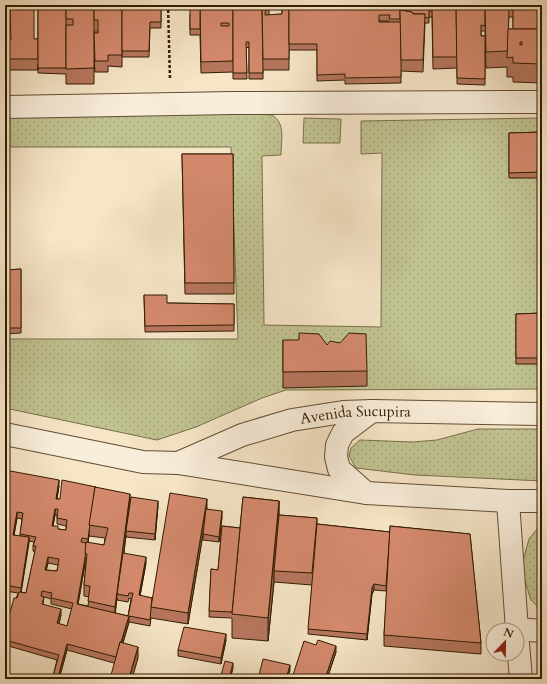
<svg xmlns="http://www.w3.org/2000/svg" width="547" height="684" viewBox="0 0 547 684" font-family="Cardo,serif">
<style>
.park{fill:url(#park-dots);stroke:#797049}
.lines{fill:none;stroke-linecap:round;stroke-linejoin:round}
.minor-casing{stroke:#624e32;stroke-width:24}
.path{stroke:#311c00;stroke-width:2.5;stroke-dasharray:3 2;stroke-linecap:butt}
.minor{stroke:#f9eedb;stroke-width:22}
.wall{fill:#b6765e;stroke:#311c00;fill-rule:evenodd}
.shaded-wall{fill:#94604c;stroke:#311c00}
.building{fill:#d4896d;stroke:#311c00;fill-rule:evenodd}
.labels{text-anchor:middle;stroke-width:4;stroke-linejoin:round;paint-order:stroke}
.street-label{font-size:15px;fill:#311c00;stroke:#f9eedb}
</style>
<defs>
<pattern id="park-dots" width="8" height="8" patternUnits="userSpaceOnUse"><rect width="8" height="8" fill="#c1c392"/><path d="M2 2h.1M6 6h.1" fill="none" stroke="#a6a77c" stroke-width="1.8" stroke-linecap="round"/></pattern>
</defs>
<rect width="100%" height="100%" fill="#f6e5c7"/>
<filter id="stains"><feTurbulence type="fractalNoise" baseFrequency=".005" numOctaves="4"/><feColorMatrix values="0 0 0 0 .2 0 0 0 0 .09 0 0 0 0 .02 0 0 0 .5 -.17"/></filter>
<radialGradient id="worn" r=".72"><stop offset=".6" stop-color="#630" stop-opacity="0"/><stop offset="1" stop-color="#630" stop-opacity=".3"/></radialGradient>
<g class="park">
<path d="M230,113L272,115C286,124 281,139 281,155L262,156L264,325L381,327L382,153L361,154V121L542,118V389L286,390L262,398L196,427L157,440L5,408V339H238L231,147H5V117Z"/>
<path d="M304,118L341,119L340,143H303Z"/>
<path d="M478,429H542V481L415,475L356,468L349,456L351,448L360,440L413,442L437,440Z"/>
<path d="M542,523V611L531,600L521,568L529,539Z"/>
</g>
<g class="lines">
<defs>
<g id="minor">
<path d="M5,107L233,103L542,102"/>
<path d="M5,434L143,462L178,463L366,493L508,501H542"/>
<path id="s1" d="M178,463L242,435L292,420L343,412L372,411L542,414"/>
<path d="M366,493L339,469L336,457L337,445L343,433L372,411"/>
<path d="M508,501L517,630"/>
<path d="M517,629L542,631"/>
<path d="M517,632L521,679"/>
</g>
</defs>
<use href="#minor" class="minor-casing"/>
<path class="path" d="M168,5L170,80"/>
<use href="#minor" class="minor"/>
</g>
<g class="wall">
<path d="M5,5H122V67L108,66V72H95L94,59V84H66V74L38,73V64V70H5ZM5,6H38V39L6,40ZM94,31H98V33H94Z"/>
<path d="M161,5V28H150L149,57H122V6L132,7Z"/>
<path d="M269,5V15L282,14V5H542V83L513,82V77H507V67L486,68L485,41V85L457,84V68L433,69L432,17H429V23H425L423,72L401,71V83L345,84V80L317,81V50H289V70H263V79H249V47L246,48L247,79H233V72L201,73L200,35H190V14L200,8L233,6ZM509,17H513V29H508ZM379,21H389V22H379ZM481,31H485V36H481Z"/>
<path d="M542,132V178H509V133Z"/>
<path d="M182,154H233L234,294H185Z"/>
<path d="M5,163L7,270L21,269V333L5,334Z"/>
<path d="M144,295L167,303L234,304V331L145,332Z"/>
<path d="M542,313V364H516V314Z"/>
<path d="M283,340L367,371V386L283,388Z"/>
<path d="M5,470L59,486L57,499H130L158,506L155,540L126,537V535L124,553L146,563L140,596L152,598L207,509L222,517L219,542L203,540V534L205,522L188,624L151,618L150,626L129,622L123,643L138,658L114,663L67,650L59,679H53V676L57,660L5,645V631L18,593L5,591ZM55,515H57V524L66,526V530L58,529L53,526ZM17,518L22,519L20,536L14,535ZM89,535V536L105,538L104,545L88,543ZM29,541L34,542L33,546V551L35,552L26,593L21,592ZM48,563L58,565L57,571L46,570ZM85,564V565H86L84,585V596L89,597L88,606L78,604ZM44,597L51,599V604L72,609L67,626L59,624L61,615L43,604ZM117,598V600L128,602L129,598L131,599L128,616L115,613Z"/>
<path d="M243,497L279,501V516V515L317,518V524L390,532V526L470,534L481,643V654L384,646V635L388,573L386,591L374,590L372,594L367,640L308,634L312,585L274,582L268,641L232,638V618L209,617L211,569L218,570L222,526L240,528Z"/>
<path d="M226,640L221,664L178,656V650Z"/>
<path d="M336,652L327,679H293V675Z"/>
</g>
<g class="shaded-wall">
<path d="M59,480V486L56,505V499Z"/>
<path d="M130,494V505L126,531V535L118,594H117L115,618V607Z"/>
<path d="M207,499V510L188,624V613Z"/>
<path d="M158,501V506L155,540V534Z"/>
<path d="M279,501V524L274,571V582L268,641V618Z"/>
<path d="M55,509V515L52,532V526Z"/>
<path d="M222,511V517L219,542V537Z"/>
<path d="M17,512V518L13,541V535Z"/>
<path d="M89,529V535L88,544V539Z"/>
<path d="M29,537V543L21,593V588Z"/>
<path d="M48,557V563L45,576V570Z"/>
<path d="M146,557V563L139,601V595Z"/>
<path d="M85,558V564L77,610V604Z"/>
<path d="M374,584V590L372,594L367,640V634L372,588Z"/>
<path d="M9,600V606L5,620V615Z"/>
<path d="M61,609V615L57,629V623Z"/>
<path d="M129,616V622L117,663V658Z"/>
<path d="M226,634V640L221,664V658Z"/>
<path d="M67,644V650L59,679H58Z"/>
<path d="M336,646V652L327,679H325Z"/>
<path d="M138,647V658L132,679H129Z"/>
<path d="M233,663V669L230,679H229Z"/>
<path d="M290,665V671L287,679H286Z"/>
</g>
<g class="building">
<path d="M5,5L6,40H11L10,8H34V39H38V59H5Z"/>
<rect x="38" y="5" width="28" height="63"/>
<path d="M66,5H94V68L66,69V25H73V19H66Z"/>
<path d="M94,5H122V55H108V61H95L94,33H98V20H94Z"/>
<path d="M132,5H161V22H150L149,51H122V6L132,7Z"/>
<path d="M200,5H233V61L201,62ZM221,23H229V26H221Z"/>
<path d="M236,5H262L263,73H249V42H246L247,73H233V6Z"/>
<path d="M262,5H266L265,15L282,14V5H289V59H263Z"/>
<path d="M289,5H444V8H432V11H429V18L424,17L425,14H413L412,12L400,10V19H389L390,15H379V22H401V77L345,78V74L317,75V44H289Z"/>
<path d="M444,5H456L457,57H433L432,8H444Z"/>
<path d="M456,5H485V26L481,25V36H485V79L457,78Z"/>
<path d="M485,5H509L508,51L486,52Z"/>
<rect x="513" y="6" width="29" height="23"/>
<rect x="190" y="8" width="10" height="21"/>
<path d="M400,10L412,12L413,14H425L423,60H401Z"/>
<path d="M508,29H542V64L513,63V57L507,58ZM520,42H522V45H520Z"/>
<path d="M542,132V172L509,173V133Z"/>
<path d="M182,154H233L234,283H185Z"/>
<path d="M5,163L7,262H5Z"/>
<path d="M21,269V328H5V270Z"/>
<path d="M144,295H167V303L234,304V325L145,326Z"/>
<path d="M542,313V358H516V314Z"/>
<path d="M299,333L319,334L327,345L330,341L340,343L349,333L366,334L367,371L283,372V340H299Z"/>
<path d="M5,470L59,480L56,499H60L62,480L96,487H95L88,539L82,538L81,542L86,543L85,558L77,604L128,616L133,593H129L128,596L117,594L123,553L146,557L139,595L152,598L150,620L129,616L121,642H120L116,657L67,644L58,677L53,676L59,655L5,640V631L14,598H17L19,592L26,593L36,546H33L36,537L20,534L23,513L17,512L13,535L29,537L21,588L5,585V578L9,553L5,574ZM55,509H58L57,518L67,520L66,530L58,529V526H52ZM48,557L59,559L57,571L45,570ZM42,591L52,593L51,598L73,603L67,626L57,623L61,609L42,604L44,597L41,596Z"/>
<path d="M95,487L130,494L115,607L88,601L90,586L84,585L87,554L85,553L86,542L104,545L108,528L89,525Z"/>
<path d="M170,493L207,499L188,613L151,607Z"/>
<path d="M131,497L158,501L155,534L126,531Z"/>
<path d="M243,497L279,501L268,618L232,614Z"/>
<path d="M206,509L222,511L219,537L203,534Z"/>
<path d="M279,515L317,518L312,573L274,571Z"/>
<path d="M317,524L390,532L386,586L374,584L372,588L367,634L308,629Z"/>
<path d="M222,526L240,528L232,612L209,611L211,569L218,570Z"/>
<path d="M390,526L470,534L481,643L384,635Z"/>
<path d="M5,599L9,600L5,615Z"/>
<path d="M184,627L226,634L221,658L178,650Z"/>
<path d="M318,640L336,646L325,679H303L293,675L304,641L316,645Z"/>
<path d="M120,642L138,647L129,678L133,679H110Z"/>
<path d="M263,659L290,665L286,679H258Z"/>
<path d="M225,661L233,663L229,679H220Z"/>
</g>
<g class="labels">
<g class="street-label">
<text dy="5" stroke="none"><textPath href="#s1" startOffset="186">Avenida Sucupira</textPath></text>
</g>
</g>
<rect width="547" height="684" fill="none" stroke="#f6e5c7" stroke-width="20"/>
<rect x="6" y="6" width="535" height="672" fill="none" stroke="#311c00" stroke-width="2"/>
<rect x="10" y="10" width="527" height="664" fill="none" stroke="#311c00"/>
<g transform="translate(505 642) rotate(22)"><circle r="19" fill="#f9eedb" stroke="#a99a83"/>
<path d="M0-3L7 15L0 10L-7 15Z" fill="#8f2418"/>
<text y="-6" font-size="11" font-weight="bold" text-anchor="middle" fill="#311c00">N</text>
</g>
<rect width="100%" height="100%" filter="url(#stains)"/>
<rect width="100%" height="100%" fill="url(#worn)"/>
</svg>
